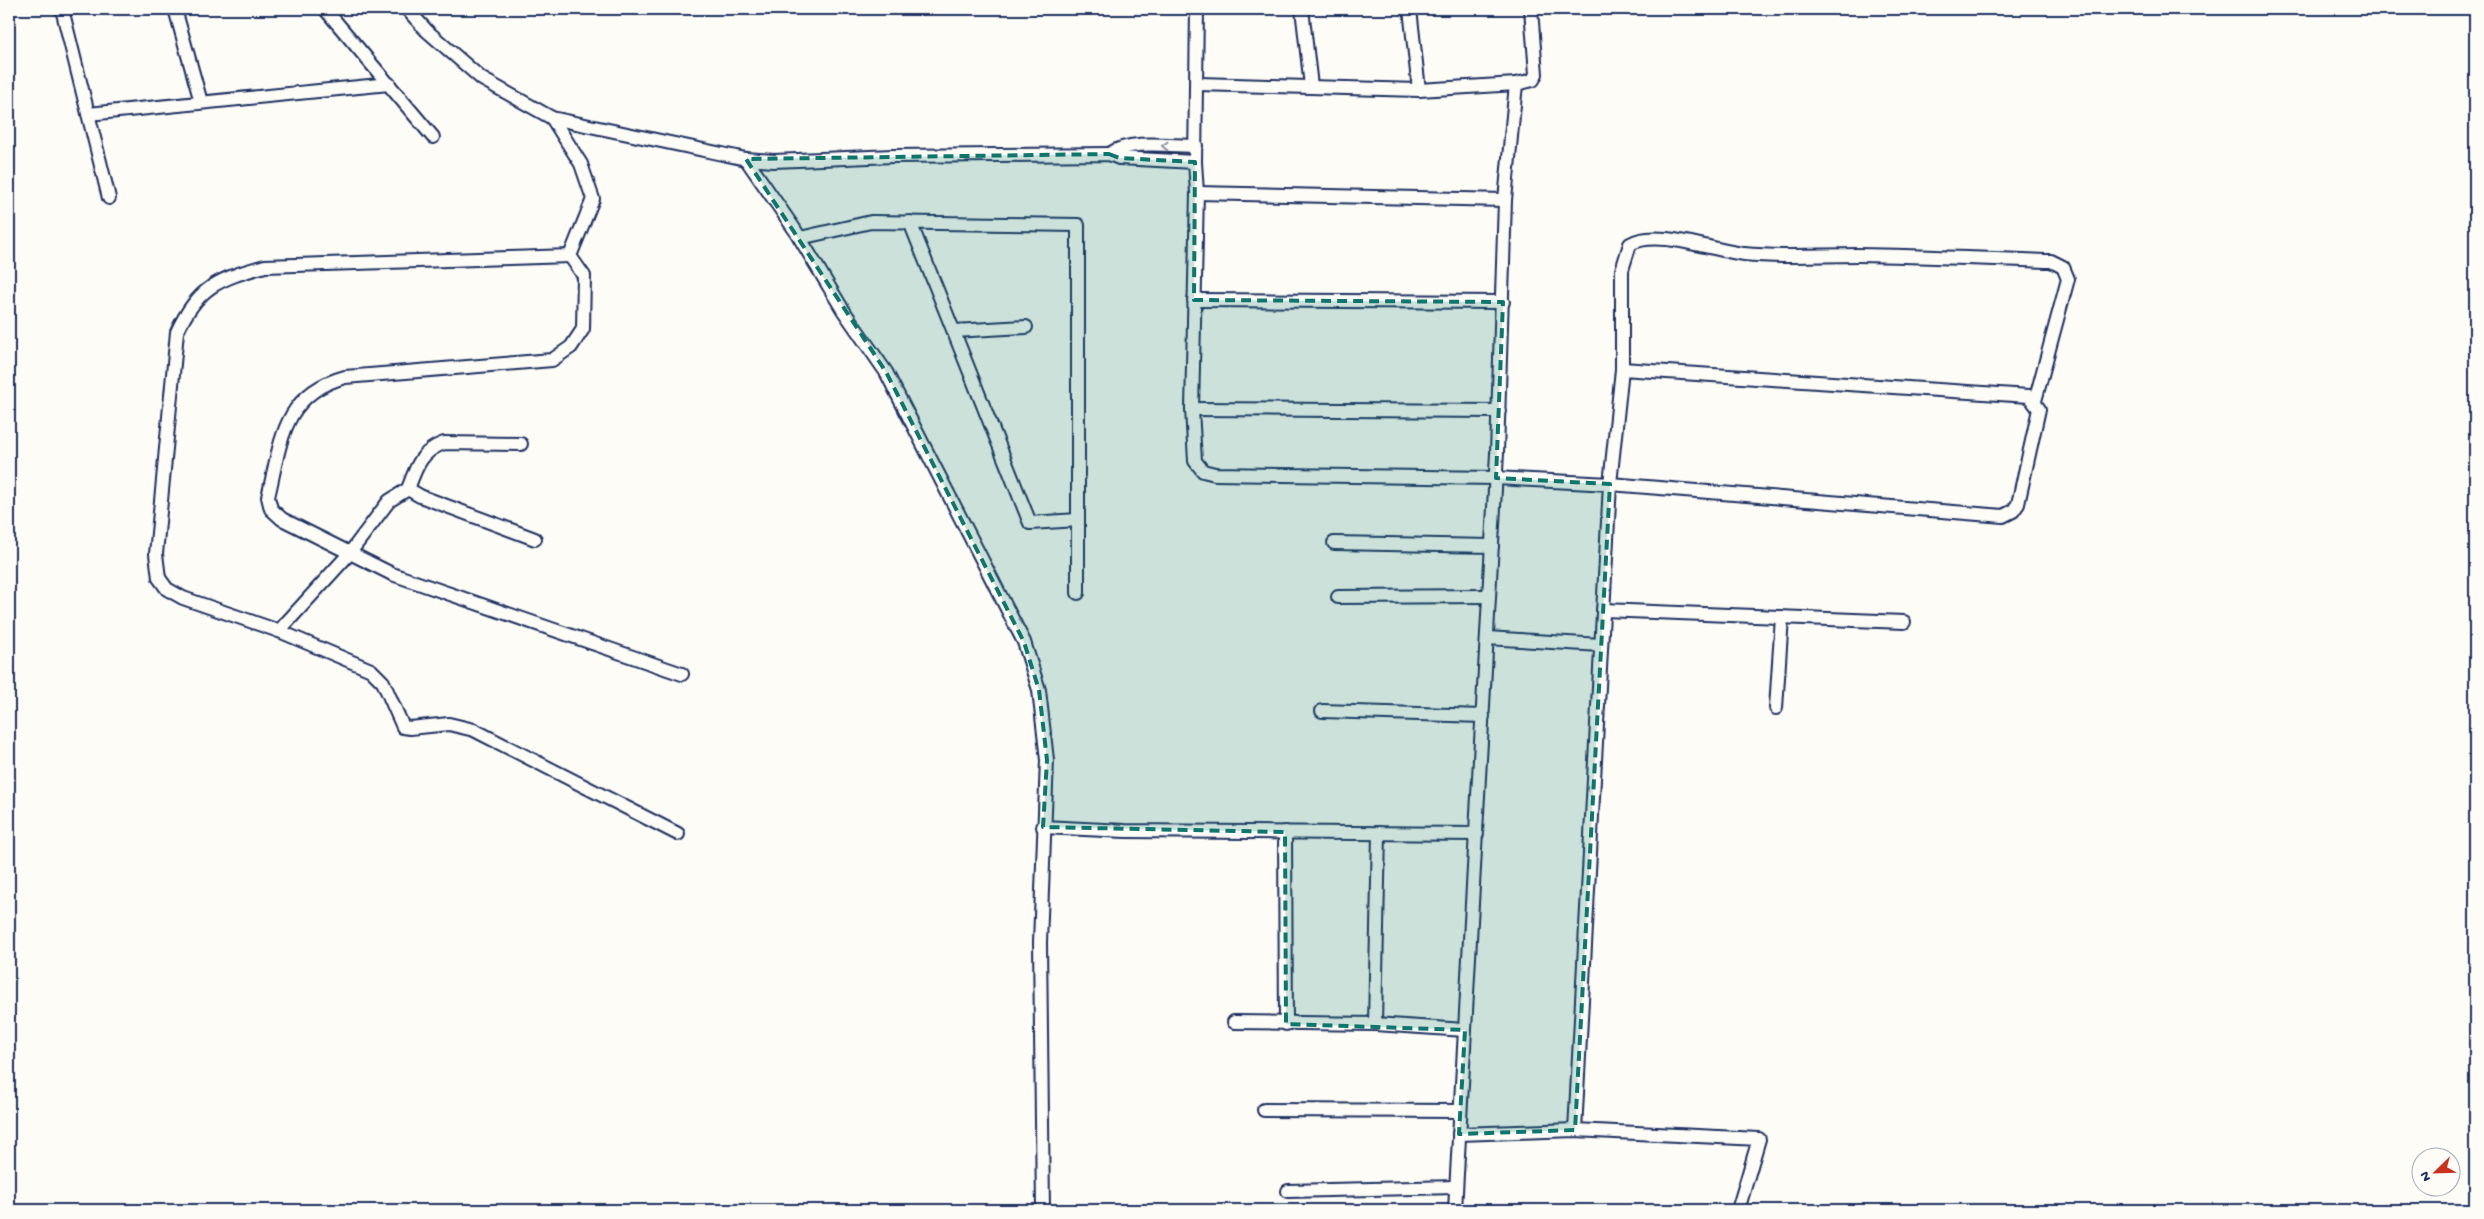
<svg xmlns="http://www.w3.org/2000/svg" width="2484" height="1219" viewBox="0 0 2484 1219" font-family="'Gochi Hand',sans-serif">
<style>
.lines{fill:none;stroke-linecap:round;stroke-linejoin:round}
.minor-casing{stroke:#1b2f5e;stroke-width:16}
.minor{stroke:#fdfcf7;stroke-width:12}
.oneway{stroke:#8c96aa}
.marked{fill:#0f766e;fill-opacity:0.2;stroke:#0f766e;stroke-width:4;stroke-dasharray:10 6;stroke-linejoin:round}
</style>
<rect width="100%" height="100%" fill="#fdfcf7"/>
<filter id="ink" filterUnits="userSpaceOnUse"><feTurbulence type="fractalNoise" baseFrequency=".02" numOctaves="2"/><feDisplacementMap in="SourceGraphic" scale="10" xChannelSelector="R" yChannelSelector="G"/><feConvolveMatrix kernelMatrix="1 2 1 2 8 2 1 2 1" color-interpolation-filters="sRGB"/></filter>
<g filter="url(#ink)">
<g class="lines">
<defs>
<g id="minor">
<path d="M62,9L109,198"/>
<path d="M175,9L201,102"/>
<path d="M325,9L433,137"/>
<path d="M407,9L427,31L482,79L552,118L746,159L774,161L893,156L1109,154L1119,158L1195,162"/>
<path d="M1197,9L1195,162L1197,193L1192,409L1195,461L1203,471L1215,474L1496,478L1610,484L2003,516L2013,511L2018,504L2039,409L2029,396L1622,369L1610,484L1575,1130"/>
<path d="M1302,9L1311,86"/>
<path d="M1410,9L1419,90"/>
<path d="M1198,84L1419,90L1516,84L1505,200L1497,453L1455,1210"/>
<path d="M1516,84L1533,80L1536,74L1531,9"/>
<path d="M88,114L389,84"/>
<path d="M552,118L581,164L593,199L570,256L265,266C219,279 198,286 177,332L156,554L159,578L167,589L183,598L279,631L371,670L383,682L403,727L410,728L449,724L474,730L678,834"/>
<path d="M1109,154C1132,139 1169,146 1196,146"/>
<path d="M746,159L795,230L843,310L886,372L1024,642L1039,690L1047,760L1040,942L1043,1210"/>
<path d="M1197,193L1505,200"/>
<path d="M910,222L1030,523L1078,520"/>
<path d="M800,238L871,222L1078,225V593"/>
<path d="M570,256L584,276L583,329L571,347L552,360L345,377C282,394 281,443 268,497L271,509L282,519L392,574L682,674"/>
<path d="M1194,300L1503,302"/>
<path d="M954,331L1026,327"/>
<path d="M1622,369V270L1630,244C1656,228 1714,251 1744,254C1782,258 1820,255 1858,255C1922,256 1987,259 2051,261L2063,267L2068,279L2035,401"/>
<path d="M1192,409L1499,411"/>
<path d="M408,489C416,467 421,451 444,443L521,444"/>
<path d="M1334,543L1492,546"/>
<path d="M1338,597L1489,596"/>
<path d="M1603,610L1904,622"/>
<path d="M279,631L349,554L389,501L408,489L420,496L535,539"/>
<path d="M1487,638L1601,645"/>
<path d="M1776,708L1782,617"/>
<path d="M1322,711L1483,716"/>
<path d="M1043,827L1125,831L1477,834"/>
<path d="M1285,832L1286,1024"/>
<path d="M1234,1022L1375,1024L1465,1030"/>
<path d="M1375,1024L1379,833"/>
<path d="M1264,1110L1460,1111"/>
<path d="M1459,1134L1575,1130L1759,1139L1738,1210"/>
<path d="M1288,1191L1456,1187"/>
</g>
</defs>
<use href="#minor" class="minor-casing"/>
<use href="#minor" class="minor"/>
</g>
<defs><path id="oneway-chevron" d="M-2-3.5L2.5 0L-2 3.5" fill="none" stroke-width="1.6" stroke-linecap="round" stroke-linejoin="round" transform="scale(1.25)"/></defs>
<use class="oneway" href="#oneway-chevron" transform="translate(1165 146) rotate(-180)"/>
</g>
<path class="marked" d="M1109,154L1119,158L1195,162L1194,300L1503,302L1496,478L1610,484L1575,1130L1459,1134L1465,1030L1286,1024L1285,832L1043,827L1047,760L1039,690L1024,642L886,372L746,159Z"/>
<rect width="2484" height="1219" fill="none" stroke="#fdfcf7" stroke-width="30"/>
<rect x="15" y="15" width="2454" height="1189" fill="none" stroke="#1b2f5e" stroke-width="2" filter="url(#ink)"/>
<g transform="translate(2436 1172) rotate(247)"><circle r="24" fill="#fdfcf7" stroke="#a3aaba"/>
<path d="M0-4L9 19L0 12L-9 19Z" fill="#c8321e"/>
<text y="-8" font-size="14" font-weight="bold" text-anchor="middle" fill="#1b2f5e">N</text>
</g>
</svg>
